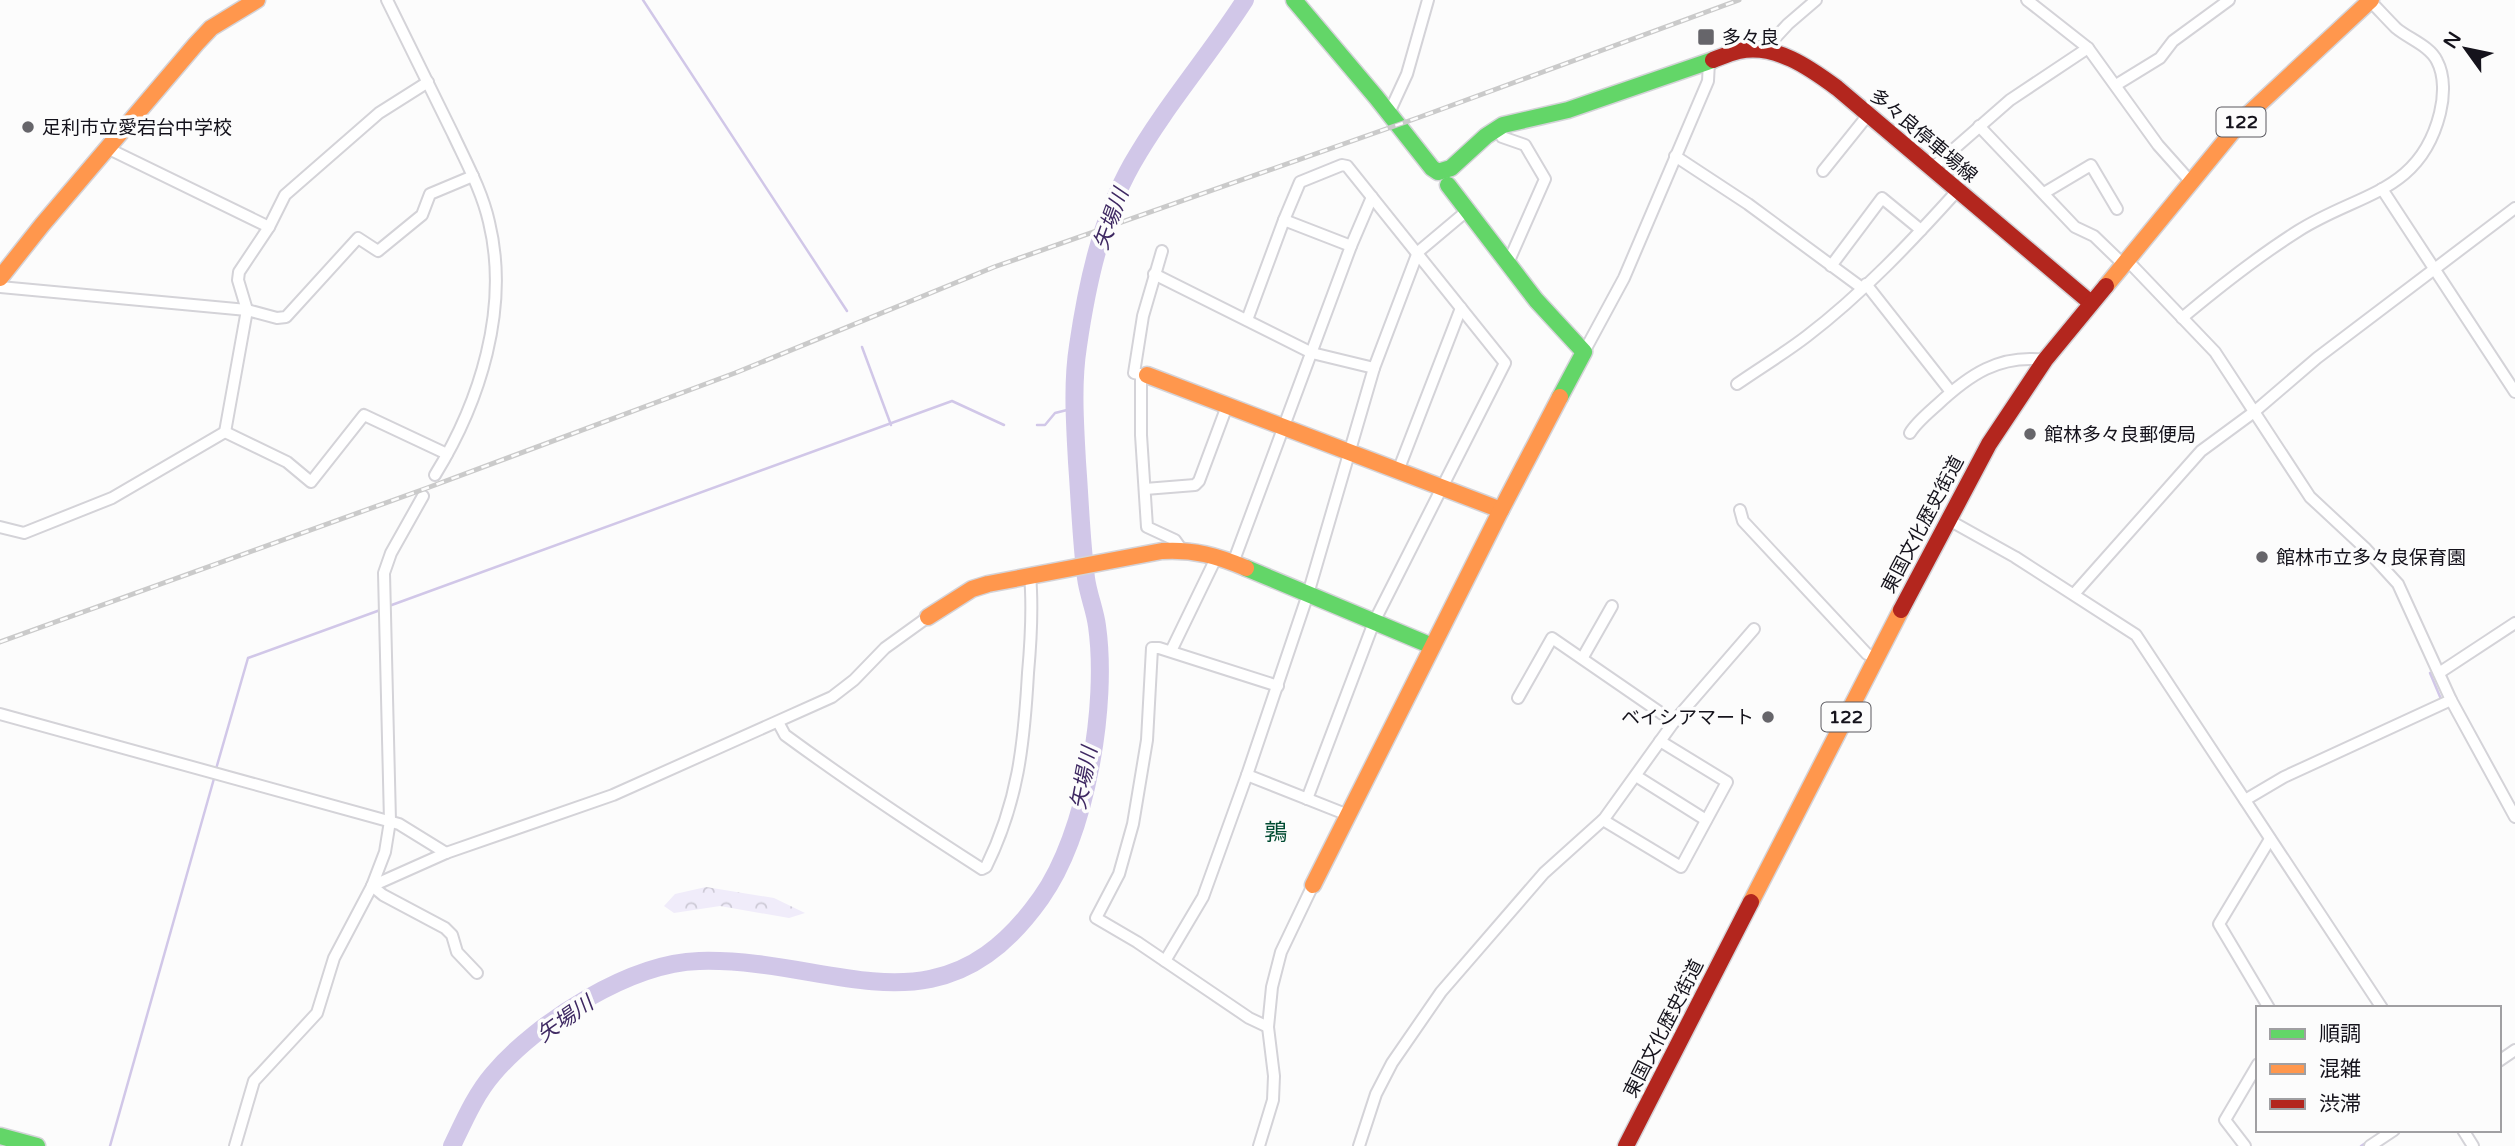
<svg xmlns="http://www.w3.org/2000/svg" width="2515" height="1146" viewBox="0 0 2515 1146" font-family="'Varela Round','Noto Sans JP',sans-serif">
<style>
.forest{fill:url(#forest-crowns)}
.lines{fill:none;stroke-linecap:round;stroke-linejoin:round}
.stream{stroke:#d1c7e8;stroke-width:2.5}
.river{stroke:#d1c7e8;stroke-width:18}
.street-casing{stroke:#d4d3d8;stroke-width:14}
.fast-casing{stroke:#d4d3d8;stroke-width:19}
.slow-casing{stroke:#d4d3d8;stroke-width:19}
.jam-casing{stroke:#d4d3d8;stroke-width:19}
.street{stroke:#fff;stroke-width:10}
.fast{stroke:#63d668;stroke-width:16}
.slow{stroke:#ff974d;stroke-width:16}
.jam{stroke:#b3261e;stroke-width:16}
.rail-casing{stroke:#cacaca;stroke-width:5}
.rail{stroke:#fcfcfc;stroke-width:2.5;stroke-dasharray:8;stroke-linecap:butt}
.poi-dot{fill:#66656a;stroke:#fcfcfc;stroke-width:2.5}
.labels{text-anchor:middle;stroke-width:7;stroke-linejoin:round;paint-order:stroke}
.shield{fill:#fcfcfc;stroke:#5a595f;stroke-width:2}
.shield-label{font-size:18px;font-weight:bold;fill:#15131c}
.poi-label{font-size:19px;fill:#15131c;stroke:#fcfcfc;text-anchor:start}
.street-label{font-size:19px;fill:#15131c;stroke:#fcfcfc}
.water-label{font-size:21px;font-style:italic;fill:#3e2862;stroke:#fcfcfc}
.quarter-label{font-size:23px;fill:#004b32;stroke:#fcfcfc}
</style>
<defs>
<pattern id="forest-crowns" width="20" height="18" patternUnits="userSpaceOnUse" patternTransform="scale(1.75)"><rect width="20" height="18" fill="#f0ecfa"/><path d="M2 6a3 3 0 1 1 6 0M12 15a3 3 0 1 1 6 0" fill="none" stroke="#cdcad6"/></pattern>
</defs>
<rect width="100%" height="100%" fill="#fcfcfc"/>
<path class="forest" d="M706,887L774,898L805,913L789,918L720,906L674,913L664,906L675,894Z"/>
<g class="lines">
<g class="stream">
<path d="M643,0L847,311"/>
<path d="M862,347L891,425"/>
<path d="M1037,425H1045L1055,413L1075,408"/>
<path d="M389,606L952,401L1004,425"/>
<path d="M2490,633L2515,617"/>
<path d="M2430,673L2441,699"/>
<path d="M216,769L248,658L383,609"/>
<path d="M110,1146L215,775"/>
<path d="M2361,1146L2370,1140"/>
</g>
<path class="river" d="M452,1146C464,1121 475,1095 493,1074C537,1022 630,963 699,961C835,957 939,1042 1041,898C1087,833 1108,704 1097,626C1095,610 1088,594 1086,578C1081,539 1080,501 1077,462C1075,424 1072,384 1078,346C1087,284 1101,219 1132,164C1165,106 1209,56 1245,0"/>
<defs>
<g id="street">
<path d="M387,0C409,44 431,89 453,134C466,162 482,191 489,222C510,308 480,402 435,475"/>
<path d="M2027,0L2088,48L2158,145L2191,182"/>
<path d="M1763,51L1788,24L1816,0"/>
<path d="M428,82L379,113L285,195L269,227L239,272L238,280L247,310L225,432L287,462L311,482L364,415L447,454"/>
<path d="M2116,85L2160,58L2173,41L2229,0"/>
<path d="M1389,113L1407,74L1428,0"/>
<path d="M1979,126L2075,227L2094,236L2123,264"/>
<path d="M1497,128L1502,137L1525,145L1545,179L1508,263"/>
<path d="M107,148L269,227"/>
<path d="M1675,156L1748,204L1862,288"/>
<path d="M1931,169L2010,100L2088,48"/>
<path d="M1823,171L1868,115"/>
<path d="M2382,189L2515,392"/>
<path d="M2044,193L2091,165L2117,209"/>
<path d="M1284,220L1300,182L1342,165L1347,166L1505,363L1374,622L1307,799"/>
<path d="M1351,246L1372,197"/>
<path d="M2127,260L2215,352L2310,497L2366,549L2398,584L2451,700L2515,817"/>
<path d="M1831,266L1882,198L1921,230"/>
<path d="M1154,274L1312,353L1374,368"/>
<path d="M1866,284L1951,392"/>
<path d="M0,287L247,310L277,318L286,317L358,238L378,251L422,215L430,194L473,176"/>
<path d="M2182,318C2219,287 2257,257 2298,231C2357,193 2420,194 2440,113C2444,97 2445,76 2437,61C2430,46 2409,39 2396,28C2387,19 2379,10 2370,1"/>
<path d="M1584,352L1624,278L1708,81L1709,62"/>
<path d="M1141,374V435L1147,527L1175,540L1182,550"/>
<path d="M1144,375L1134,373L1143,316L1162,251"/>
<path d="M1737,384C1760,368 1785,353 1807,336C1862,294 1911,242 1957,191"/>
<path d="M1910,433C1916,423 1927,414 1937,405C1969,375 1999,354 2045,360"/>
<path d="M1398,471L1461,308"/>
<path d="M1145,489L1195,485L1199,481L1227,406"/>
<path d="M1740,510L1743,521L1867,654L1876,657"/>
<path d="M1947,519L2015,557L2136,635L2382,1008"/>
<path d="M0,527L24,533L112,498L225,432"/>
<path d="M1233,563L1351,246L1284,220L1247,320"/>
<path d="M2074,594L2201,451L2254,412L2317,358L2515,208"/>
<path d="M1171,651L1217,556"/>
<path d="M1583,657L1612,606"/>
<path d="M2439,673L2515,623"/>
<path d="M1518,698L1552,638L1674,722"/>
<path d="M0,714L399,824L446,853"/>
<path d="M778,722L785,735C849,782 915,826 982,869L986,867C1018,802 1024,745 1028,673C1031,640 1033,608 1030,575"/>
<path d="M1247,775L1348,815"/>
<path d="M1636,776L1706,820"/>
<path d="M2245,800L2284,777L2451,700"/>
<path d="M1603,820L1681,867L1727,782L1660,741"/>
<path d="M372,886L446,853L613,795L832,697L854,680L885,648L928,617"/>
<path d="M372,886L383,895L445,928L452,935L457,952L477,973"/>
<path d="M1165,961L1203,897L1247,775L1308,594L1374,368L1418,252L1468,210"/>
<path d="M2269,1008L2219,924L2270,839"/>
<path d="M1268,1027L1249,1018L1137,942L1096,918L1119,874L1133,824L1147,740L1152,648H1159L1278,686"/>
<path d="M2499,1061L2515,1050"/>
<path d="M2463,1130L2473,1146"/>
<path d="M235,1146L254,1081L317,1013L334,958L372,886L385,852L390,821L384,573L391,553L423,496"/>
<path d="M1259,1146L1273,1100L1274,1076L1268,1027L1272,987L1281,952L1313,885"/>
<path d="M1359,1146L1376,1094L1392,1063L1441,992L1544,873L1604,819L1676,719L1754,629"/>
<path d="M2245,1146L2225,1120L2258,1064"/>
<path d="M2370,1146L2394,1130"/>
</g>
<g id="fast">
<path d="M1294,0L1376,97L1432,168L1438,172L1451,168L1486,136L1503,125L1568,110L1713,60"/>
<path d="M1448,185L1536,300L1584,352L1560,397"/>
<path d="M1246,568L1432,646"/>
<path d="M0,1136L37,1146"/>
</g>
<g id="slow">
<path d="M0,278L42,225L196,44L211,28L257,0"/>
<path d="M2106,286L2243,119L2371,0"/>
<path d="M1147,375L1501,510"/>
<path d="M928,617L972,589L988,584L1162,551C1193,549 1218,556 1246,568"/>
<path d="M1313,885L1501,510L1560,397"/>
<path d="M1751,902L1901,610"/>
</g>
<g id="jam">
<path d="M1713,60C1721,57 1730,53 1739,51C1775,43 1810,68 1837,88L2091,303"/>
<path d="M1901,610L1989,444L2045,360L2106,286"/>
<path d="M1626,1146L1751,902"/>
</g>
</defs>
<use href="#street" class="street-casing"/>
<use href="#fast" class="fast-casing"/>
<use href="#slow" class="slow-casing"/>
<use href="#jam" class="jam-casing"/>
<use href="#street" class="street"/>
<use href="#fast" class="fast"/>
<use href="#slow" class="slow"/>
<use href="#jam" class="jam"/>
<defs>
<path id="rail" d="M0,642L427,488L735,373L994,267L1420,117L1739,0"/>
</defs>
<use href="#rail" class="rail-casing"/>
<use href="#rail" class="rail"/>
</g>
<g class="poi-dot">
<rect x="1697" y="28" width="18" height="18" rx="3.5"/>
<circle cx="28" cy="127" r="7"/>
<circle cx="2030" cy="434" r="7"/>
<circle cx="2262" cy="557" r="7"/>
<circle cx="1768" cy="717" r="7"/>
</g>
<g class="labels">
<g class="shield">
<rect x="2216.5" y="107.5" width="49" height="29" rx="5"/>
<rect x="1821.5" y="702.5" width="49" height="29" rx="5"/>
</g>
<g class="shield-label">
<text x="2241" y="128">122</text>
<text x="1846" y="723">122</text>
</g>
<g class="poi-label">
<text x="1722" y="44">多々良</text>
<text x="42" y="134">足利市立愛宕台中学校</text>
<text x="2044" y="441">館林多々良郵便局</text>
<text x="2276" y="564">館林市立多々良保育園</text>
<text x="1754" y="724" text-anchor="end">ベイシアマート</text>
</g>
<g class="street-label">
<text transform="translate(1924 135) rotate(40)" y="7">多々良停車場線</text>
<text transform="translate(1922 524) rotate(-62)" y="7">東国文化歴史街道</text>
<text transform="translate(1663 1028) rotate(-63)" y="7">東国文化歴史街道</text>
</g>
<g class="water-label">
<text transform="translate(1111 219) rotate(-70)" y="7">矢場川</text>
<text transform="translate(1084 778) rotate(-79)" y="7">矢場川</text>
<text transform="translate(565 1019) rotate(-35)" y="7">矢場川</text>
</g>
<g class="quarter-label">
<text x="1276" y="840">鶉</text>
</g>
</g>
<rect x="2256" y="1006" width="245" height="126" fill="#fcfcfc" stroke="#a09fa2" stroke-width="2"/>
<rect x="2270" y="1029" width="35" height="10" fill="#63d668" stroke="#a09fa2" stroke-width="2"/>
<text x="2319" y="1041" font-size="21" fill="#15131c">順調</text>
<rect x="2270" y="1064" width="35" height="10" fill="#ff974d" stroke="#a09fa2" stroke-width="2"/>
<text x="2319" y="1076" font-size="21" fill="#15131c">混雑</text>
<rect x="2270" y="1099" width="35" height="10" fill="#b3261e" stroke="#a09fa2" stroke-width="2"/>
<text x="2319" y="1111" font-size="21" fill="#15131c">渋滞</text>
<g transform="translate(2466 49) rotate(303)" stroke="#fcfcfc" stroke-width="5" paint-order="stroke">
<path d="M0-5L12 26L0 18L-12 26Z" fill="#15131c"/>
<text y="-10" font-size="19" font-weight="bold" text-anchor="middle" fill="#15131c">N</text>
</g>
</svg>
